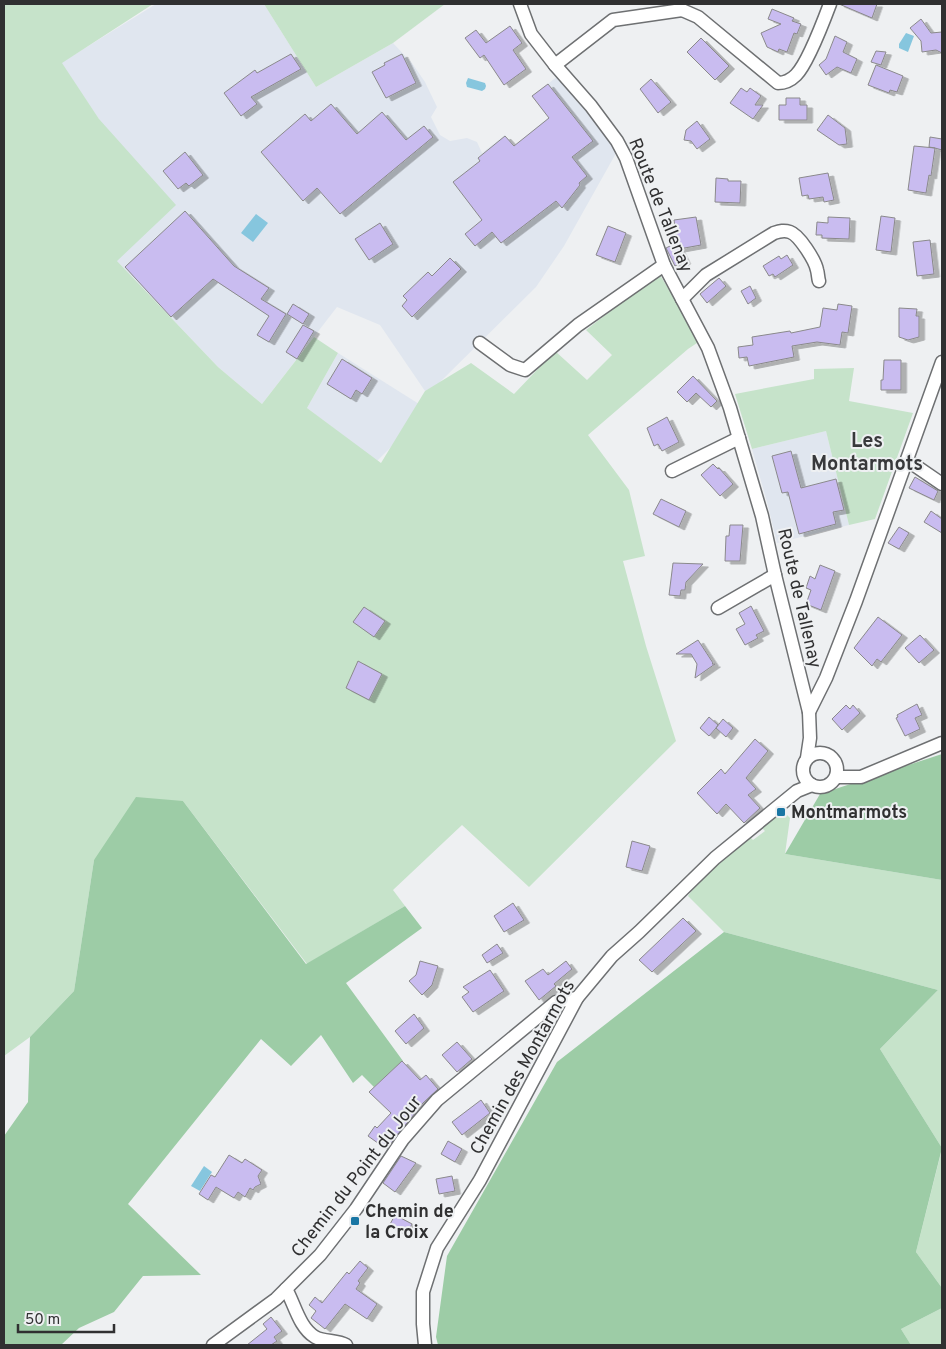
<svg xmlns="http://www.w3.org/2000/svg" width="946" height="1349" viewBox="0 0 946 1349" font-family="Overpass,sans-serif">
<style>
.built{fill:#e0e6ef}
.green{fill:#c6e3ca}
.forest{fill:#9dcca6}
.water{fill:#86c6de}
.building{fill:#c9bcf0;stroke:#8a898b;filter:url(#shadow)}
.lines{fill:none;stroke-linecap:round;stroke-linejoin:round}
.street-casing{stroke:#6e7072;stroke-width:15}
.street{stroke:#fff;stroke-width:12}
.poi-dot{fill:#1976a4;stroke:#eef0f2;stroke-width:2}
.labels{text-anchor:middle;stroke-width:4;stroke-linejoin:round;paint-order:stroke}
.street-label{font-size:18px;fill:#303031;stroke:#eef0f2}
.poi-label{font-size:18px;font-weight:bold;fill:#303031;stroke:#eef0f2;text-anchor:start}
.quarter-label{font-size:20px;font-weight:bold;fill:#38393b;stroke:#eef0f2}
</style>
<defs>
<filter id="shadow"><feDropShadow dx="5.5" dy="3" stdDeviation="0" flood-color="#0004"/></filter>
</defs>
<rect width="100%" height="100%" fill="#eef0f2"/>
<g class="built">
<path d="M156,4H264L316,87L393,43L412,63L425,82L437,107L431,117L440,135L450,141L467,138L477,142L482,153L505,135L514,146L549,117L532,96L558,76L569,87L608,137L615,150V155L564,246L536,287L438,384L425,391L380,325L337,307L262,404L218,367L117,261L99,119L61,63Z"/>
<path d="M338,353L419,404L394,444L377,461L307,408Z"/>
<path d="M826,431L849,525L777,543L767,502L752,449Z"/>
</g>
<g class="green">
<path d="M4,4H153L62,63L99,119L176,205L117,261L218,367L262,404L314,337L338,353L307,408L381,463L425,391L471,363L514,394L555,351L587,380L612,355L586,330L627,298L660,275L700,341L688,349L588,435L629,490L645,556L623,561L646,646L676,741L529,887L462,825L393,890L405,906L307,964L183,801L94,860L74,991L30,1037L4,1056Z"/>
<path d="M264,4H445L393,43L316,87Z"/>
<path d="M854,368L849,401L913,413L875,519L849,525L826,431L752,449L735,394L814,379V369Z"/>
<path d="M782,810L790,818L785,854L942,880V1148L880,1049L938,990L724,932L688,896C701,877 732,852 750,837L753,840L765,831L762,828Z"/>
<path d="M942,1149V1288L916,1252Z"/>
<path d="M942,1308V1345H911L901,1329Z"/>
</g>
<g class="forest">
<path d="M942,754V880L785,854L820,794Z"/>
<path d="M136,797L183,801L306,964L405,906L422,928L346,983L403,1061L374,1087L362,1075L353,1083L321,1035L291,1066L261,1039L128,1204L201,1275L143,1276L114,1312L79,1328L61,1345H4V1136L28,1102L30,1037L74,991L94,860Z"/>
<path d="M724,932L938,990L880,1049L942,1148L916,1252L942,1288V1308L901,1329L911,1345H438L436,1337L447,1256L557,1062Z"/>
</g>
<g class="water">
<path d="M906,33L914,36L908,52L899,48V44Z"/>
<path d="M468,78L485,83L486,86L485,89L482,91L467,87L466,83Z"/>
<path d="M256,214L268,223L253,242L241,233Z"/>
<path d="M204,1166L212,1172L200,1191L191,1186Z"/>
</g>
<g class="building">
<path d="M839,4H877L872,18Z"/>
<path d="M772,9L794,18L792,21L801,24L797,34L794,33L787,52L779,49L778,52L767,47L761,33L781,24L768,19Z"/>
<path d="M921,19L931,33L942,32V53L936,50L922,52L921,41L910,28Z"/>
<path d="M510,26L522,43L513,50L526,69L504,85L484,55L480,58L465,38L476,30L486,43Z"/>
<path d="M835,36L847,42L843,52L857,59L851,73L837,67L826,75L819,65L826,59Z"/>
<path d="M701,38L729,66L715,80L687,52Z"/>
<path d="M876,51L886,52L881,65L871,62Z"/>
<path d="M291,54L301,69L251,97L257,104L241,116L224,93L255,70L257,73Z"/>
<path d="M402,54L416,83L386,98L372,72L385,65L384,63Z"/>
<path d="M876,65L903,76L897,92L890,90L889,93L868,85Z"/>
<path d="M651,79L671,102L658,113L640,89Z"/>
<path d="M548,84L593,141L572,157L587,176L579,183L580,185L562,208L556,201L501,243L492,232L475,246L465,234L482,220L453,182L480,161L478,158L505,136L514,146L549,118L532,96Z"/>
<path d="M741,88L747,92L750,88L761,96L755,105H763L753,119L730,103Z"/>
<path d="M786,98H800V105H807V120H779V105H786Z"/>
<path d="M331,104L357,134L382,112L406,140L424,126L433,137L340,214L317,188L303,201L261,152L305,114L311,121Z"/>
<path d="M828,115L845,128L847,144L839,145L817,130Z"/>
<path d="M697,121L710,139L697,149L691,141L684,140L686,130Z"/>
<path d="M930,137L942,139V150L935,148L931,176L929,175L926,193L908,190L914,146L935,148L929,147Z"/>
<path d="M185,152L203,175L189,186L186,183L178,189L163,171Z"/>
<path d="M828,173L834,200L824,202L823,197L809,199L808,195L802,196L799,178Z"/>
<path d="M716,178L728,179V181H741L740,203L715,202Z"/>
<path d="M185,211L234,266L269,288L261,299L286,314L269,342L257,335L269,316L213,279L171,317L125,267Z"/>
<path d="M881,216L895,218L891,252L876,250Z"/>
<path d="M696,217L701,245L679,249L685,261L675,266L666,248L676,243L677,245L674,220Z"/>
<path d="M828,217L850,218L849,239L822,238V235H816L817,222L828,223Z"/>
<path d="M380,223L393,244L369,260L355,239Z"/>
<path d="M608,226L626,233L615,262L596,255Z"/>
<path d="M930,240L934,274L917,276L913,242Z"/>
<path d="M787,255L793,265L775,277L773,274L769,276L763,266L779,256L781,259Z"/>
<path d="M450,258L461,269L412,317L402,306L407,300L403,296L428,272L432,276Z"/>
<path d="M719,278L726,286L707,303L700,294Z"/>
<path d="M750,286L756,298L748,304L741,291Z"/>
<path d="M293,304L309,314L303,324L287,314Z"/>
<path d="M838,304L852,306L848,333L842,332L840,345L817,342L792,346L794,357L749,366L747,357L739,358L738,347L753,345L752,337L790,331L791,333L820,327L823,308L837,310Z"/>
<path d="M899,308L917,309L916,316H919V337L908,340L899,337Z"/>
<path d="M303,325L314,331L297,359L286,352Z"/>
<path d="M342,359L372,378L362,394L356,390L351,399L327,384Z"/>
<path d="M884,360H901V390H881V380H883Z"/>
<path d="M693,376L717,401L711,407L696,393L687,402L677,392Z"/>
<path d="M667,417L679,442L662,451L658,444L654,446L647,428Z"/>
<path d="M791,451L801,488L836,479L844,510L833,512L836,524L799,534L788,492L782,493L772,456Z"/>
<path d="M713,464L718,469L719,468L733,484L720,496L701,475Z"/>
<path d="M915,477L938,491L934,500L909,488Z"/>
<path d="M661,499L686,511L679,527L653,514Z"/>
<path d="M931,511L942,519V533L924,522Z"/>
<path d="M730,525H743L740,561H725L726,536H729Z"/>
<path d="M899,527L909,533L899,549L888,543Z"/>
<path d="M673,563L703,564L686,582L685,590H681L680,596L669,595Z"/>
<path d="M820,565L835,571L821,610L806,604L811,590L806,588L810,576L815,579Z"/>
<path d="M751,606L764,631L756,635L758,638L745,645L736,629L745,624L739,613Z"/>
<path d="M364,607L385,621L374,637L353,622Z"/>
<path d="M878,617L902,635L881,662L877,659L872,666L854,648Z"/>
<path d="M920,635L934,650L919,663L905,648Z"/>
<path d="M698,640L713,663L712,664H715L695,678L697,664L691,654H676Z"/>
<path d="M358,661L382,674L369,700L346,688Z"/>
<path d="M917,704L922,715L915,718L920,729L905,736L896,718L898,717L897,715Z"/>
<path d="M846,705L850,709L853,705L860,713L842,730L832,719Z"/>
<path d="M709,717L718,725L716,728L723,719L733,728L726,737L716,728L709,736L700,728Z"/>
<path d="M755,739L768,751L746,778L756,789L748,795L760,808L744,823L726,804L717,814L697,793L721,769L725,774Z"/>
<path d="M632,841L650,846L642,871L626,867Z"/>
<path d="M513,903L524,920L504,932L494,916Z"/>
<path d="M683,918L696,931L652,972L639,960Z"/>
<path d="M497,944L503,953L487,963L482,955Z"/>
<path d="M420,961L438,966L432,985L422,995L409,981L416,975Z"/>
<path d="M566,961L572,969L554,984L556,986L539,1000L525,981L543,969L548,975Z"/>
<path d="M490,970L504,991L473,1012L462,997L469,992L463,987Z"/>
<path d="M414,1014L424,1028L406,1044L395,1031Z"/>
<path d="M457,1042L472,1059L457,1072L442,1055Z"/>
<path d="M402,1061L420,1080L426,1075L438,1089L423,1103L389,1146L385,1143L382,1146L368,1136L375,1126L377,1128L391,1113L369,1092Z"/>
<path d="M481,1100L490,1113L462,1135L452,1122Z"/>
<path d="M448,1141L462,1149L455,1162L441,1154Z"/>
<path d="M229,1155L242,1163L245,1159L262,1170L258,1176L261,1184L255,1187L253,1190L250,1188L245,1197L238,1192L234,1198L216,1187L208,1200L199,1194L211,1175L215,1177Z"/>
<path d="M401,1156L416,1163L395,1192L383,1183Z"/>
<path d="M452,1176L455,1191L439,1194L436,1179Z"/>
<path d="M395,1215L412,1224L406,1235L389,1226Z"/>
<path d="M360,1261L368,1268L358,1281L360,1283L356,1289L377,1304L367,1319L345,1304L325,1329L311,1318L316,1311L309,1305L315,1297L322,1303L347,1272L349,1274Z"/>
<path d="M271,1317L282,1331L274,1337L277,1341L271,1345H247L267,1329L263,1324Z"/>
</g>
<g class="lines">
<defs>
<g id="street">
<path d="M520,4L531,34L555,65L591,106L617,141L626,158L664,265L708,348L730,408L762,516L775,575L809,712L810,738L807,758"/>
<path d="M682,10L698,17L778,83C784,83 791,80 796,75C807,64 824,20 830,4"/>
<path d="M555,65L613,20L682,10"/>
<path d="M682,299L706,275L774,233C780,231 784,230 790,232C799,235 815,260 817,270C818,273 818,278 819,281"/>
<path d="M480,343L510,365L525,370L578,325L664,265"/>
<path d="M907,460L942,484"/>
<path d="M672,471L739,438"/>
<path d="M718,608L775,575"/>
<path d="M809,712L826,678L856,601L942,362"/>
<circle cx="820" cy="770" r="17"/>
<path d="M836,777H861L942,743"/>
<path d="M286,1289C295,1305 299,1327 315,1337C324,1342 337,1340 346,1345"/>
<path d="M213,1345L276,1299L320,1255L356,1209L403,1139L437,1100L556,1002L577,998"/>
<path d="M425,1345L423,1324V1292L437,1248L480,1180L577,998L612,956L639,932L715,858L797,791L812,785"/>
</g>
</defs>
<use href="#street" class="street-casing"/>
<use href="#street" class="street"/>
</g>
<g class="poi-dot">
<rect x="776" y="807" width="10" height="10" rx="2.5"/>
<rect x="350" y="1216" width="10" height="10" rx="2.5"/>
</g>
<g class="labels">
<g class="street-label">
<text transform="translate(661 205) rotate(68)" y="6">Route de Tallenay</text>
<text transform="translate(800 598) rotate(77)" y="6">Route de Tallenay</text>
<text transform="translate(522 1067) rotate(-61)" y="6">Chemin des Montarmots</text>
<text transform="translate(356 1176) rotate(-52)" y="6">Chemin du Point du Jour</text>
</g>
<g class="poi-label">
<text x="791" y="818">Montmarmots</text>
<text x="365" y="1217">Chemin de<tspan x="365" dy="21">la Croix</tspan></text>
</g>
<g class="quarter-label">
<text x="867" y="447">Les<tspan x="867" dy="23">Montarmots</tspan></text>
</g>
</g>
<rect width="946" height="1349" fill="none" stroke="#303031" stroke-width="10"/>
<path d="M18 1324v8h96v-8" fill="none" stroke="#303031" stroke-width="2.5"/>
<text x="25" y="1324" font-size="15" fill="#303031" stroke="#eef0f2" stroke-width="4" paint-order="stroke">50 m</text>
</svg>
